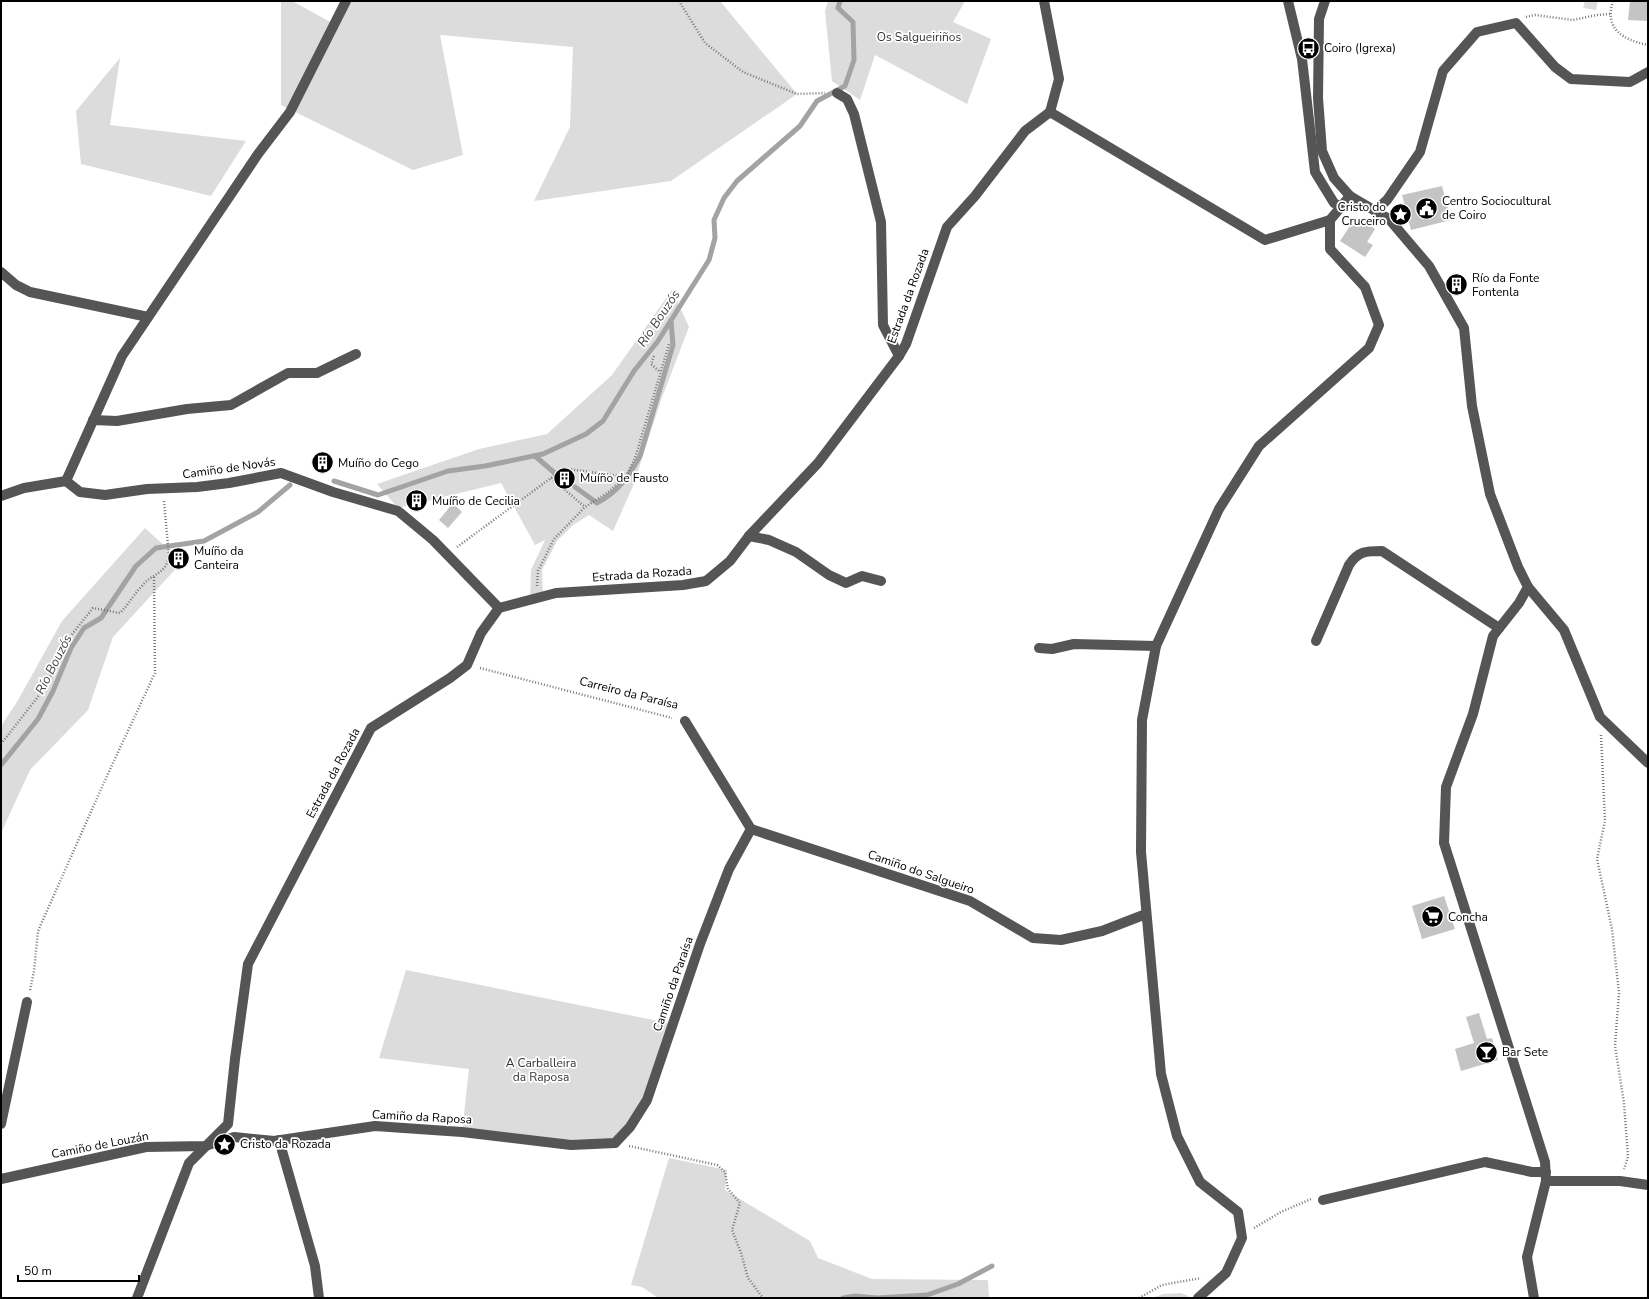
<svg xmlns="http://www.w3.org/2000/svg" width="1649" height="1299" viewBox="0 0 1649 1299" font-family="'Nunito Sans',sans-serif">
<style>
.green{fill:#dcdcdc}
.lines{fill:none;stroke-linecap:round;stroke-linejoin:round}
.stream{stroke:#a3a3a3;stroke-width:5}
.building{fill:#c4c4c4}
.path{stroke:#777;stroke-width:2.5;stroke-dasharray:1 2;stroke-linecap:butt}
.minor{stroke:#555;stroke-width:10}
.labels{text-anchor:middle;stroke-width:3.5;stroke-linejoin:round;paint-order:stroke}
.park-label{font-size:12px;fill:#333;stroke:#fff}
.poi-label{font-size:12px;fill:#000;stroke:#fff;text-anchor:start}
.street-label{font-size:12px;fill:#000;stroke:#fff}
.water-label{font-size:13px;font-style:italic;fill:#444;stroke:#fff}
</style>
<rect width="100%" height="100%" fill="#fff"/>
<g class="green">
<path d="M281,1H292L334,24L346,1H720L797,94L671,181L534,201L570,127L573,47L440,35L463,155L413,170L281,105Z"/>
<path d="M828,1H965L953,22L991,39L967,104L875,55L860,100L832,81L825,11Z"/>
<path d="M1585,1H1598L1596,10L1583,8Z"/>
<path d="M120,58L110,125L246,141L211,196L81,164L76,111Z"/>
<path d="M672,290L689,327L661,400L633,486L613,531L589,515L573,525L557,541L542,570L543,596L530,600L531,570L545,540L535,545L501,483L398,508L377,484L479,449L547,434L612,375Z"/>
<path d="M145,528L182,562L113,637L88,710L30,770L1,833V726L17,702L62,621Z"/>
<path d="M406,970L673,1024L647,1100L615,1143L571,1145L462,1132L469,1069L379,1058Z"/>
<path d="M669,1158L727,1170L725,1190L810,1241L818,1258L872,1279L988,1280L989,1298H658L642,1287L631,1285Z"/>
<path d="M1181,1293L1188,1296L1187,1298H1153L1163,1294Z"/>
</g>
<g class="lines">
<g class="stream">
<path d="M535,456L557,475"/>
<path d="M334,481L378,495L448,471L485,466L543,454L586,434L603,421L634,371L658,341L709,260L715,238L714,220L724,198L737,181L800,126L817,101L845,86L854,60L853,22L838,8L840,1"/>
<path d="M575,487L597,503C618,492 629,476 640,456L673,345L671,321"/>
<path d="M1,765L38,719L53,691L71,648L84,628L101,618L136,566L156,548L204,541L258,512L290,485"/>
<path d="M843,1298L855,1296L877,1298L927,1295L958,1284L992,1266"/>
</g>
</g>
<g class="building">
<path d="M1630,1H1648V21L1628,20Z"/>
<path d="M1442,186L1451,220L1411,230L1402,195Z"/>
<path d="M1356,217L1375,229L1367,242L1373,245L1365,257L1340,241Z"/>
<path d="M318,455L331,461L325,472L312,465Z"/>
<path d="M563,469L573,477L564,487L555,479Z"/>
<path d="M453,503L462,512L448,528L439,520Z"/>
<path d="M185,550L188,563L174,567L170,553Z"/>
<path d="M1444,896L1455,929L1422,939L1412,906Z"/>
<path d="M1479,1013L1487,1039L1492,1038L1498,1060L1461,1071L1455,1049L1474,1043L1466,1017Z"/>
</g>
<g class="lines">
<g class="path">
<path d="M679,1L705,43L743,72L797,94L825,93"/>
<path d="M1613,1C1604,29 1623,40 1648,45"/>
<path d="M1526,17L1535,15L1573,20L1597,15L1610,14"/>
<path d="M654,356L651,364L660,372"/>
<path d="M551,478L585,507"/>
<path d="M457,547L551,478L561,468L626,477"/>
<path d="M537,586L538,571L554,539L585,507L607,493L626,477L635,458L669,344"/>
<path d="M480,668L672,718"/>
<path d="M1601,735L1605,821L1597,859L1612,929L1619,993L1615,1046L1624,1103L1628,1157L1624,1169"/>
<path d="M1,744L37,698L50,678L57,653L93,608L120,613C130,603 133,595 142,586C152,573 164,576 169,557L164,501"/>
<path d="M30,990L34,971L38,931L106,778L155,673L154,577"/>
<path d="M629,1146L717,1165L725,1172L728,1189L740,1203L732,1230L741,1253L748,1278L763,1298"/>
<path d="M1254,1228L1281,1212L1311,1199"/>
<path d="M1139,1298L1162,1285L1201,1278"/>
</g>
<g class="minor">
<path d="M1044,1L1059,79L1050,112"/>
<path d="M1288,1L1302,59L1315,172L1334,203L1341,207"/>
<path d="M1325,1L1319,19L1318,98L1322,151L1334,178L1350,196L1389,219L1429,266L1464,328L1472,406L1490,494L1518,567L1528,587L1519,603L1493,636L1473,714L1446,787L1444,843L1545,1162L1546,1181L1527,1257L1534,1298"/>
<path d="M837,93L847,99L854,114L881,222L883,325L899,356"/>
<path d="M1375,211L1387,200L1420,152L1443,71L1477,32L1516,23L1555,67L1571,79L1630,82L1648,72"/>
<path d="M1,272L16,285L30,292L148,317"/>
<path d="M93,420L117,421L187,409L231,405L288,373H317L356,354"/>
<path d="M66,481L122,356L258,154L290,112L346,1"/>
<path d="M66,481L80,492L105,495L147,489L197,487L229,483L281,473L333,492L398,511L433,540L499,608"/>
<path d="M1,496L24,488L66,481"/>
<path d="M749,536L769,540L796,552L829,575L846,583L862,576L881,581"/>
<path d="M1528,587L1564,630L1600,717L1648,763"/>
<path d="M1316,641L1349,565C1358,551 1366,551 1382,551L1499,628"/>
<path d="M1039,648L1052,649L1074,644L1156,646"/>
<path d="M685,721L751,829"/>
<path d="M751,829L970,901L1033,938L1061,940L1102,931L1146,914"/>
<path d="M1,1124L27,1002"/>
<path d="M279,1140L315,1266L319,1298"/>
<path d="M1,1179L146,1147L205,1146L234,1137L274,1141L375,1126L462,1132L571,1145L615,1143L630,1127L647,1100L700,944L729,869L751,829"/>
<path d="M1546,1181H1620L1648,1185"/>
<path d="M1323,1200L1485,1162L1532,1172H1546"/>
<path d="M137,1298L189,1163L228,1124L235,1059L248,964L371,728L450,678L467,665L481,633L499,608L556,593L683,585L706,581L730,561L749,536L818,463L899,356L906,344L947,227L975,196L1025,131L1050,112L1265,240L1330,220L1350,196"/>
<path d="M1198,1298L1226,1273L1242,1238L1238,1212L1200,1182L1177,1136L1161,1074L1141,852L1142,720L1156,646L1219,509L1259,446L1369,348L1379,325L1365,287L1330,249V220"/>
</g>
</g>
<defs>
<symbol id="bus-disc" viewBox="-11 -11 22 22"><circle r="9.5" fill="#000" stroke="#fff"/><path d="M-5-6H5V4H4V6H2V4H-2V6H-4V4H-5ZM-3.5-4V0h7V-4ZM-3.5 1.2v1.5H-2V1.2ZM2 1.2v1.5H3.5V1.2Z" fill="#fff"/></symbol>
<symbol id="civic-disc" viewBox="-11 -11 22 22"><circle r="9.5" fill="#000" stroke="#fff"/><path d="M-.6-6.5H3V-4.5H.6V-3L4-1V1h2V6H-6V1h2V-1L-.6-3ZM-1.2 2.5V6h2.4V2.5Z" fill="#fff"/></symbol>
<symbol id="sight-disc" viewBox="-11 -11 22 22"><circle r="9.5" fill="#000" stroke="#fff"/><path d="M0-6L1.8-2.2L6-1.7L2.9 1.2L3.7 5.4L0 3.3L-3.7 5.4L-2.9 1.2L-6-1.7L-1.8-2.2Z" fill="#fff"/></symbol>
<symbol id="building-disc" viewBox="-11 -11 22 22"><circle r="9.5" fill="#000" stroke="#fff"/><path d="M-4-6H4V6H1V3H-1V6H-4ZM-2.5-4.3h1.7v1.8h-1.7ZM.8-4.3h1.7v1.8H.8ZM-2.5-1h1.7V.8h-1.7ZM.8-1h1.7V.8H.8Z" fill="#fff"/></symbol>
<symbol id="supermarket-disc" viewBox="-11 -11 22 22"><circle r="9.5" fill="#000" stroke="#fff"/><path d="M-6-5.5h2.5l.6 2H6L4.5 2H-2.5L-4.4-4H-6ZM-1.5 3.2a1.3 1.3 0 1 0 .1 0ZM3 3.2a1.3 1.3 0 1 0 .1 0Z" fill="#fff"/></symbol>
<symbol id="bar-disc" viewBox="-11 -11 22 22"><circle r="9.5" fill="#000" stroke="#fff"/><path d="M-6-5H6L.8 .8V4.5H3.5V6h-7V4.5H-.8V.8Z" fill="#fff"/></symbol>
</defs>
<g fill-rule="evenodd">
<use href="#bus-disc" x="1296" y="36" width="25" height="25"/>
<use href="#civic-disc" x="1414" y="196" width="25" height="25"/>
<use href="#sight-disc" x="1388" y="202" width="25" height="25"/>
<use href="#building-disc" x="1444" y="272" width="25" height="25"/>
<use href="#building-disc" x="310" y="450" width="25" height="25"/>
<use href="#building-disc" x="552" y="466" width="25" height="25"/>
<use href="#building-disc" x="404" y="488" width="25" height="25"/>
<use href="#building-disc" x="166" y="546" width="25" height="25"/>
<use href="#supermarket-disc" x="1420" y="904" width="25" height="25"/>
<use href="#bar-disc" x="1474" y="1040" width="25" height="25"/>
<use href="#sight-disc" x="212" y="1132" width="25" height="25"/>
</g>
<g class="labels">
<g class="park-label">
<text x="919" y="41">Os Salgueiriños</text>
<text x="541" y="1067">A Carballeira<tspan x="541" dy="14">da Raposa</tspan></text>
</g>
<g class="poi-label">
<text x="1324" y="52">Coiro (Igrexa)</text>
<text x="1442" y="205">Centro Sociocultural<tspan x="1442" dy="14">de Coiro</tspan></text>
<text x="1386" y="211" text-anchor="end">Cristo do<tspan x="1386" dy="14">Cruceiro</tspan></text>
<text x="1472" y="282">Río da Fonte<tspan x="1472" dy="14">Fontenla</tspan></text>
<text x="338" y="467">Muíño do Cego</text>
<text x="580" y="482">Muíño de Fausto</text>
<text x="432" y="505">Muíño de Cecilia</text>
<text x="194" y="555">Muíño da<tspan x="194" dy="14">Canteira</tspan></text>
<text x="1448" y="921">Concha</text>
<text x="1502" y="1056">Bar Sete</text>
<text x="240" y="1148">Cristo da Rozada</text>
</g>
<g class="street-label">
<text transform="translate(908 296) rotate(-70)" y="4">Estrada da Rozada</text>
<text transform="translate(229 468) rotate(-8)" y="4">Camiño de Novás</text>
<text transform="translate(642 574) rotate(-4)" y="4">Estrada da Rozada</text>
<text transform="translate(629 693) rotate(14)" y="4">Carreiro da Paraísa</text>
<text transform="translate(333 773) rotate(-62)" y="4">Estrada da Rozada</text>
<text transform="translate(921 872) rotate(19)" y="4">Camiño do Salgueiro</text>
<text transform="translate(673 984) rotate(-71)" y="4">Camiño da Paraísa</text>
<text transform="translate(422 1117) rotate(3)" y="4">Camiño da Raposa</text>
<text transform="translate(100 1145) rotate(-11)" y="4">Camiño de Louzán</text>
</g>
<g class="water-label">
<text transform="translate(658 318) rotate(-56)" y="5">Río Bouzós</text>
<text transform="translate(53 664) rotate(-63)" y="5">Río Bouzós</text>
</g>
</g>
<rect width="1649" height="1299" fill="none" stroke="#000000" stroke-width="4"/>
<path d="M18 1275v6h121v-6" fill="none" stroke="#000000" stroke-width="2"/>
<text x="24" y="1275" font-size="12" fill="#000000" stroke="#ffffff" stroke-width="3" paint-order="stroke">50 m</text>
</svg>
